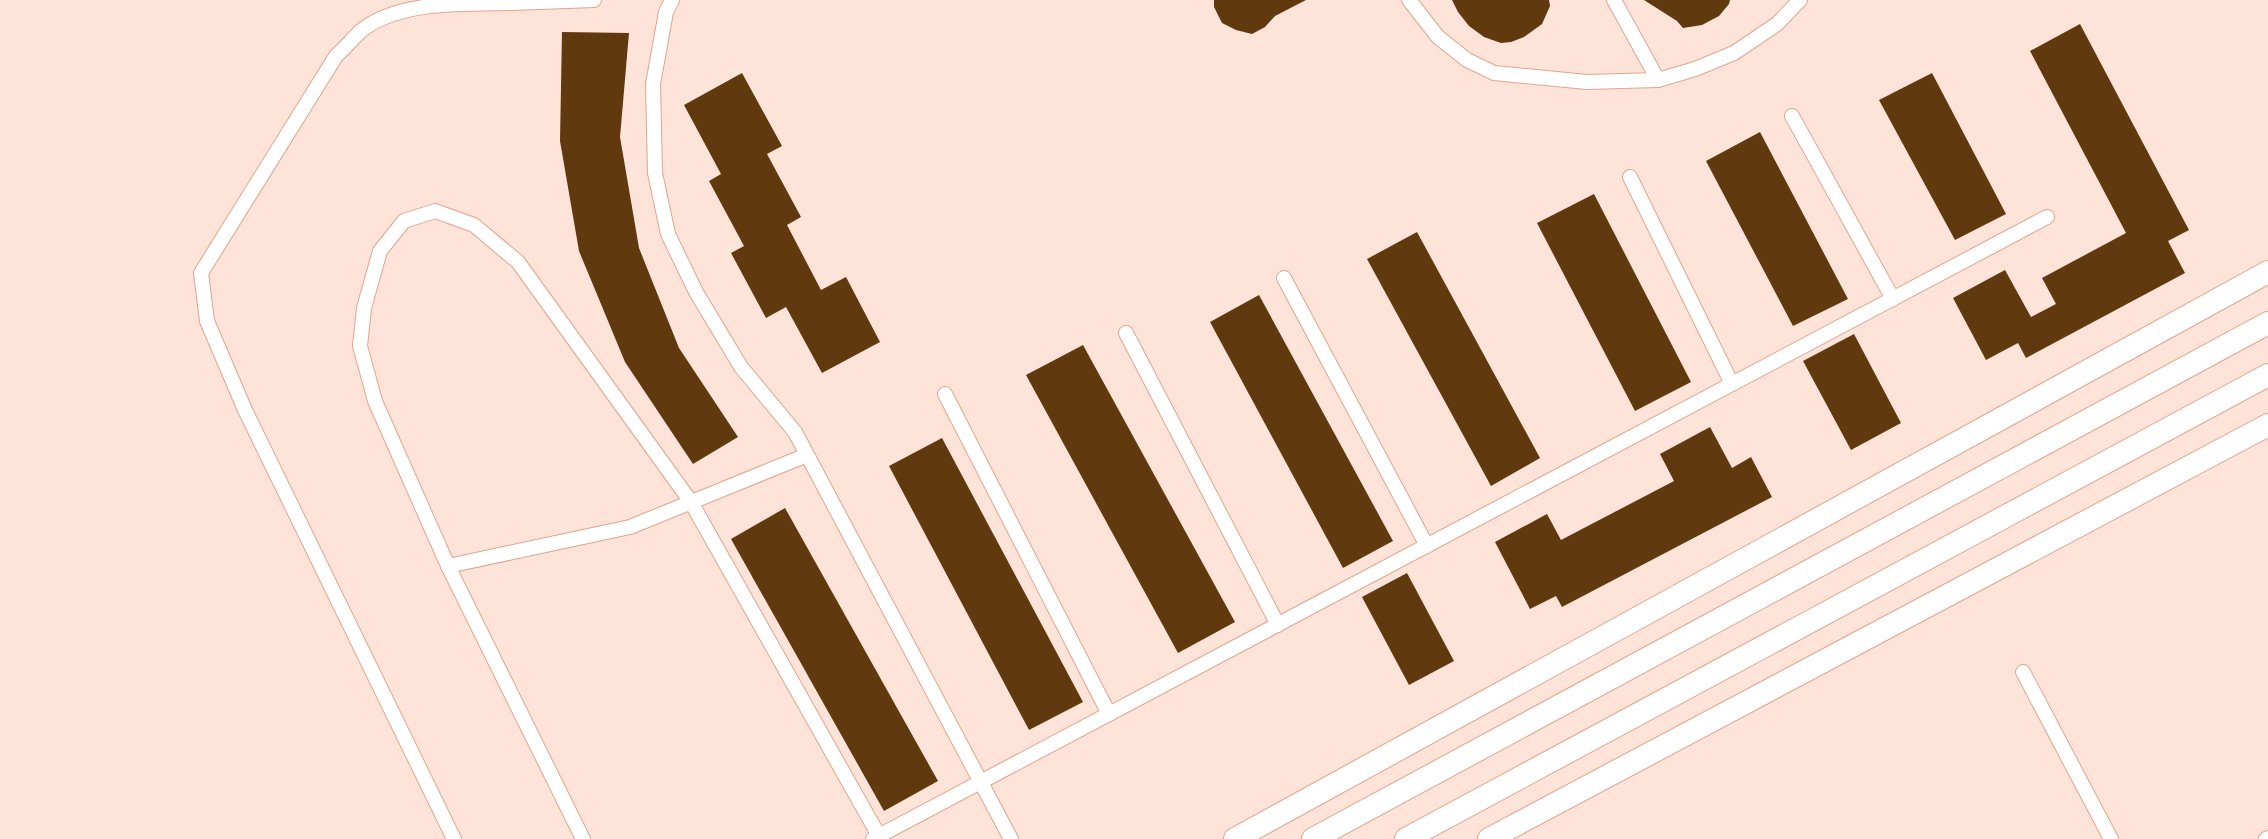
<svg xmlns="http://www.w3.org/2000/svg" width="2268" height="839" viewBox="0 0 2268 839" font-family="'Varela Round',sans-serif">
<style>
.building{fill:#60390e}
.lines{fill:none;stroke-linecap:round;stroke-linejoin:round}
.service-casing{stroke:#e2a48b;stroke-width:16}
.minor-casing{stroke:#e2a48b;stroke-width:24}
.tertiary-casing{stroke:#e2a48b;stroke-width:24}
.service{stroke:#fff;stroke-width:14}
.minor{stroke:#fff;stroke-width:22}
.tertiary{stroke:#fff;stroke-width:22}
</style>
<rect width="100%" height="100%" fill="#fde3d8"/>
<g class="building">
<path d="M1214,0H1306L1275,16L1265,27L1252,34L1236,30L1222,23L1214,7Z"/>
<path d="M1452,0H1549L1550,6L1542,24L1524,37L1511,42L1501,43L1484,37L1469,26L1458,12Z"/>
<path d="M1644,0H1730L1729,4L1719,16L1702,25L1683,28L1677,21Z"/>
<path d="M2080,24L2189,230L2168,241L2185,273L2026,358L2018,343L1986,360L1953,298L2005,270L2031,317L2056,304L2042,278L2126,233L2030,51Z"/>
<path d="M562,32L629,33L620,137L639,248L679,348L738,437L693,464L625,362L579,251L560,141Z"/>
<path d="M742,73L782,146L767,154L801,217L787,225L821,290L846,277L880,342L822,373L786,307L766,318L731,253L744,246L709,181L721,174L684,105Z"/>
<path d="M1932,73L2006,214L1955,240L1879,100Z"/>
<path d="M1760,132L1848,299L1793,326L1706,161Z"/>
<path d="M1594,194L1691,382L1635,411L1537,223Z"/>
<path d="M1417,232L1540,458L1491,486L1367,259Z"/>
<path d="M1259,295L1393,541L1343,568L1210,322Z"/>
<path d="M1854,334L1901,423L1851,450L1803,361Z"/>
<path d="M1083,345L1235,622L1178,653L1026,375Z"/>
<path d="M1710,427L1732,468L1751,457L1772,497L1562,607L1556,596L1530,609L1495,542L1547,514L1561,540L1674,481L1660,454Z"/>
<path d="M942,438L1083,702L1029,730L889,466Z"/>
<path d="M785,508L938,781L884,811L731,539Z"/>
<path d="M1407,573L1454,661L1409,685L1362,597Z"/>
</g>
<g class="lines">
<defs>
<g id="service">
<path d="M512,0L513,3L594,0"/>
<path d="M672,0L666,12L653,84L655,173L668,234L696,292L741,367L795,432L1011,839"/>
<path d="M1409,0L1438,37L1467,60L1494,73L1587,82L1658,80L1695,69L1734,53L1777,24L1800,0"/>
<path d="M1614,0L1658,80"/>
<path d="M1792,116L1893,299"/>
<path d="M1630,177L1732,384"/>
<path d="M1284,278L1427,546"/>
<path d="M1126,333L1278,625"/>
<path d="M945,394L1109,714"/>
<path d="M448,566L375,401L360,346L364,308L380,251L404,221L435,211L474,225L518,262L691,502L879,836"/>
<path d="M2023,672L2111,839"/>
<path d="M454,839L245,410L207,321L201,273L336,56C345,48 353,38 362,30C400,0 467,4 513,3"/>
<path d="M583,839L448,566L630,527L807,455"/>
<path d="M873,839L2047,217"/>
<path d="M2266,839L2268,838"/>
</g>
<g id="minor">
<path d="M1235,839L2268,272"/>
<path d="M1489,839L2268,425"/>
</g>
<g id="tertiary">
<path d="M1313,839L2268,323"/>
<path d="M1406,839L2268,375"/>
</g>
</defs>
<use href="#service" class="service-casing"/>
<use href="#minor" class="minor-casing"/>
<use href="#tertiary" class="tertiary-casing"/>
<use href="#service" class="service"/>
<use href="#minor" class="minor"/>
<use href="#tertiary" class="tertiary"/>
</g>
</svg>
